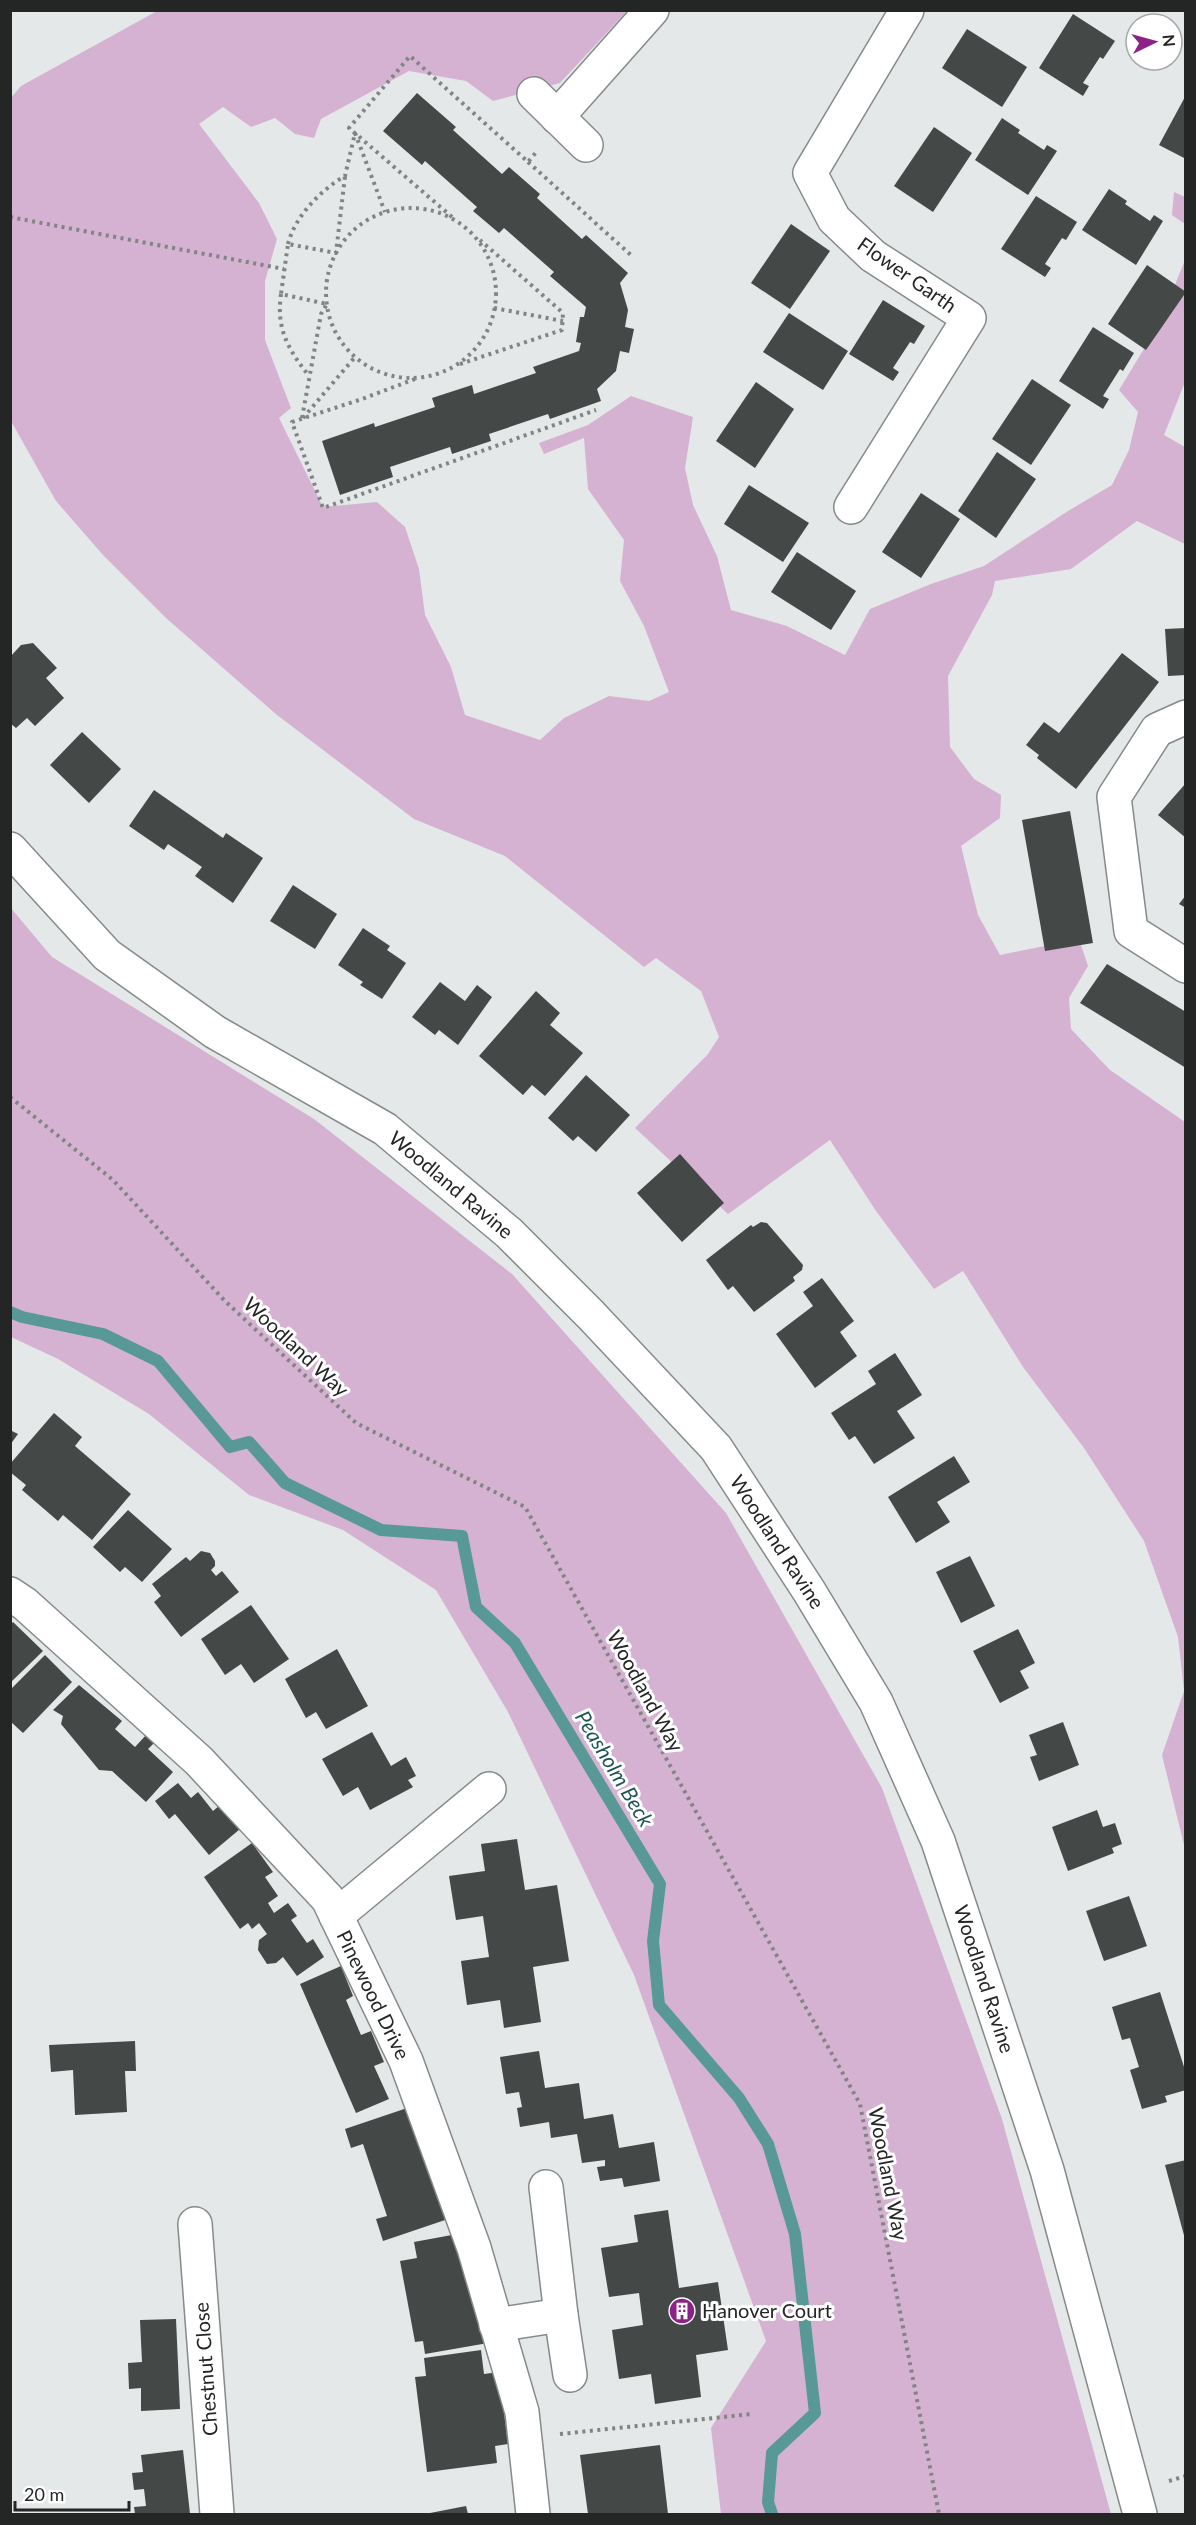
<svg xmlns="http://www.w3.org/2000/svg" width="1196" height="2525" viewBox="0 0 1196 2525" font-family="Lato,sans-serif">
<style>
.green{fill:#d6b2d2}
.lines{fill:none;stroke-linecap:round;stroke-linejoin:round}
.stream{stroke:#589995;stroke-width:12}
.building{fill:#444847}
.minor-casing{stroke:#868a8a;stroke-width:36}
.path{stroke:#818484;stroke-width:4;stroke-dasharray:3 4.5;stroke-linecap:butt}
.minor{stroke:#fff;stroke-width:33}
.labels{text-anchor:middle;stroke-width:6;stroke-linejoin:round;paint-order:stroke}
.street-label{font-size:20px;fill:#242525;stroke:#fff}
.poi-label{font-size:20px;fill:#242525;stroke:#fff;text-anchor:start}
.water-label{font-size:21px;font-style:italic;fill:#1c5451;stroke:#fff}
</style>
<rect width="100%" height="100%" fill="#e4e8e8"/>
<g class="green">
<path d="M157,11H627L560,83L493,101L466,81L409,71L321,119L314,138L295,134L275,118L251,127L223,107L199,124L259,203L277,239L265,281V340L291,408L279,418L323,507L377,502L405,527L419,569L425,615L451,667L465,715L540,740L564,718L609,696L649,701L669,692L644,626L620,581L624,540L588,489L584,438L544,454L539,443L588,425L631,396L693,417L685,468L693,505L717,556L731,610L787,626L845,655L870,609L931,584L984,566L1068,511L1112,485L1129,450L1138,412L1119,390L1159,324L1185,260V382L1164,435L1185,447V544L1137,521L1071,569L995,581L992,595L948,676L950,747L974,779L1001,795L1000,818L961,846L978,915L1000,955L1079,939L1088,966L1069,998L1071,1029L1110,1070L1185,1122V1849L1162,1755L1184,1691L1178,1637L1144,1541L1084,1448L1023,1367L963,1271L934,1289L876,1211L830,1140L728,1214L635,1128L708,1054L719,1037L701,991L656,958L644,967L505,856L414,819L277,715L166,618L103,555L56,501L11,421L10,99L21,86Z"/>
<path d="M1174,192L1185,197V224L1172,215Z"/>
<path d="M10,907L52,957L314,1119L512,1274L726,1513L882,1788L1002,2119L1111,2514H721L711,2428L766,2341L634,1975L508,1712L436,1590L343,1530L249,1495L149,1414L58,1359L11,1337Z"/>
</g>
<g class="lines">
<path class="stream" d="M10,1312L22,1317L103,1334L158,1361L230,1447L249,1442L285,1483L381,1530L462,1536L476,1607L515,1643L660,1884L653,1941L659,2005L739,2098L768,2144L795,2234L815,2413L772,2453L768,2502L772,2514"/>
</g>
<g class="building">
<path d="M1073,14L1115,41L1103,59L1100,57L1083,83L1089,86L1083,96L1039,68Z"/>
<path d="M967,29L1027,67L1002,107L942,68Z"/>
<path d="M417,93L456,127L453,130L502,174L509,167L540,194L537,198L582,239L586,235L628,273L620,283L628,310L625,327L634,329L629,353L620,351L616,371L597,389L601,401L550,419L548,414L489,434L491,441L452,454L450,447L390,467L393,477L340,495L322,441L374,423L375,427L435,407L432,398L472,385L474,394L536,373L533,367L579,351L581,343L576,342L580,317H584L586,307L550,276L554,272L504,228L499,233L473,211L477,207L425,161L422,165L383,131Z"/>
<path d="M1186,95V159L1159,145Z"/>
<path d="M1002,118L1020,130L1018,133L1044,150L1047,145L1057,151L1028,195L975,160Z"/>
<path d="M934,127L972,153L933,212L894,186Z"/>
<path d="M1109,189L1127,201L1125,204L1150,221L1154,215L1163,221L1136,265L1082,230Z"/>
<path d="M1036,196L1077,222L1066,240L1062,238L1045,264L1051,268L1045,277L1001,249Z"/>
<path d="M791,224L830,251L790,309L751,283Z"/>
<path d="M1147,265L1186,292L1146,350L1108,324Z"/>
<path d="M883,300L925,326L914,344L910,342L893,368L899,372L893,381L849,354Z"/>
<path d="M789,313L848,351L823,390L763,352Z"/>
<path d="M1093,327L1134,353L1123,371L1120,369L1103,396L1109,399L1103,409L1059,381Z"/>
<path d="M1032,379L1071,405L1031,465L992,439Z"/>
<path d="M756,382L794,409L755,468L716,441Z"/>
<path d="M997,452L1036,479L996,538L958,511Z"/>
<path d="M749,485L809,523L783,562L724,524Z"/>
<path d="M921,493L960,519L921,578L882,552Z"/>
<path d="M797,552L856,591L831,630L771,592Z"/>
<path d="M1186,628V675L1168,676L1165,629Z"/>
<path d="M33,643L57,668L46,678L64,698L35,726L27,718L16,728L10,723V657L21,645Z"/>
<path d="M1122,653L1159,682L1076,789L1037,758L1039,755L1026,745L1044,722L1059,733Z"/>
<path d="M82,732L121,769L89,803L50,765Z"/>
<path d="M1186,783V838L1158,815Z"/>
<path d="M154,790L223,838L226,833L263,858L233,903L195,876L202,867L168,844L164,850L129,826Z"/>
<path d="M1070,811L1093,943L1045,951L1022,820Z"/>
<path d="M293,885L337,914L315,949L270,921Z"/>
<path d="M1186,895V908L1179,904Z"/>
<path d="M363,928L390,946L387,950L406,963L382,999L360,985L363,982L338,965Z"/>
<path d="M1107,964L1186,1012V1068L1080,1003Z"/>
<path d="M440,982L465,1001L477,985L492,997L458,1045L439,1030L435,1035L412,1017Z"/>
<path d="M536,991L560,1013L550,1025L583,1053L545,1096L532,1085L523,1095L479,1056Z"/>
<path d="M586,1075L630,1115L596,1152L578,1136L573,1141L548,1118Z"/>
<path d="M680,1154L724,1203L682,1242L637,1193Z"/>
<path d="M761,1222L767,1223L803,1265L802,1270L793,1277L795,1281L754,1312L733,1286L728,1290L706,1260L751,1225L753,1227Z"/>
<path d="M822,1278L854,1321L840,1332L857,1356L815,1388L776,1334L813,1306L803,1292Z"/>
<path d="M895,1353L922,1395L897,1411L915,1438L874,1464L855,1436L849,1440L831,1413L876,1384L868,1371Z"/>
<path d="M54,1413L82,1437L75,1446L131,1494L92,1540L63,1515L58,1521L22,1490L26,1485L10,1472V1464Z"/>
<path d="M10,1430L18,1434L10,1445Z"/>
<path d="M954,1456L970,1482L937,1502L950,1522L916,1543L888,1497Z"/>
<path d="M128,1510L172,1549L142,1582L125,1567L120,1572L93,1547Z"/>
<path d="M201,1551L210,1553L215,1561V1566L211,1570L216,1576L222,1571L239,1592L181,1637L154,1602L161,1596L152,1584L186,1557L190,1561Z"/>
<path d="M970,1556L995,1606L961,1623L936,1572Z"/>
<path d="M251,1605L289,1659L254,1683L241,1664L225,1675L201,1639Z"/>
<path d="M13,1622L43,1651L10,1683V1625Z"/>
<path d="M1018,1629L1035,1663L1020,1671L1029,1688L1000,1703L973,1651Z"/>
<path d="M337,1649L368,1706L326,1729L316,1712L306,1718L285,1679Z"/>
<path d="M45,1655L72,1682L23,1733L10,1721V1690Z"/>
<path d="M79,1685L122,1721L115,1729L135,1747L147,1734L155,1742L148,1749L173,1772L146,1802L112,1771L99,1770L61,1724L63,1716L53,1710Z"/>
<path d="M1063,1722L1079,1765L1039,1781L1030,1757L1037,1755L1029,1735Z"/>
<path d="M372,1732L391,1766L406,1757L416,1776L408,1780L413,1787L370,1810L358,1787L343,1796L322,1759Z"/>
<path d="M178,1783L191,1798L198,1792L213,1811L220,1805L240,1829L209,1855L175,1814L169,1819L155,1801Z"/>
<path d="M1097,1810L1103,1827L1115,1823L1122,1844L1112,1848L1114,1853L1068,1871L1052,1827Z"/>
<path d="M517,1839L525,1890L557,1885L569,1961L533,1967L541,2022L504,2028L500,2000L467,2005L461,1961L489,1957L483,1916L456,1920L449,1876L485,1871L481,1844Z"/>
<path d="M252,1843L273,1872L265,1877L278,1896L268,1903L274,1913L288,1903L297,1916L291,1920L307,1943L313,1939L324,1957L297,1976L283,1957L276,1963L267,1964L258,1950L259,1940L267,1934L259,1923L252,1929L248,1923L240,1929L204,1877Z"/>
<path d="M1129,1896L1147,1946L1104,1961L1086,1911Z"/>
<path d="M341,1966L353,1996L346,2000L361,2035L371,2031L384,2062L374,2066L389,2099L356,2113L300,1984Z"/>
<path d="M1160,1992L1186,2073V2090L1165,2096L1167,2102L1142,2109L1130,2070L1139,2067L1130,2038L1122,2040L1112,2007Z"/>
<path d="M135,2041L136,2071H125L127,2112L75,2115L73,2070L51,2072L49,2045Z"/>
<path d="M539,2051L545,2088L579,2083L584,2119L613,2114L619,2148L654,2142L660,2181L624,2187L622,2178L600,2181L597,2167L605,2166V2160L582,2163L577,2134L551,2138L549,2122L520,2127L517,2108L522,2107L519,2092L506,2094L500,2057Z"/>
<path d="M413,2106L451,2218L383,2241L376,2219L387,2216L363,2144L351,2148L345,2129Z"/>
<path d="M1186,2160V2238L1185,2239L1165,2165Z"/>
<path d="M668,2210L679,2288L718,2282L728,2350L696,2355L701,2397L655,2404L651,2374L619,2379L612,2330L643,2325L639,2293L609,2297L601,2248L638,2242L634,2215Z"/>
<path d="M468,2232L488,2343L425,2354L423,2341L415,2342L400,2261L417,2258L414,2242Z"/>
<path d="M176,2319L180,2409L141,2411V2388L129,2389L128,2363L142,2362L140,2320Z"/>
<path d="M481,2350L484,2374L499,2372L508,2444L495,2446L497,2463L427,2472L415,2377L426,2376L424,2358Z"/>
<path d="M660,2445L668,2514H588L580,2455Z"/>
<path d="M183,2450L190,2514H135L134,2507L146,2506L144,2489L134,2490L132,2473L143,2472L141,2455Z"/>
<path d="M466,2506L468,2514H430V2513Z"/>
</g>
<g class="lines">
<defs>
<g id="minor">
<path d="M534,94L586,145"/>
<path d="M557,117L652,10"/>
<path d="M851,507L969,318L873,256L834,219L810,173L907,10"/>
<path d="M1186,717L1157,730L1114,797L1131,931L1186,966"/>
<path d="M10,849L107,955L215,1032L385,1129L509,1233L591,1315L716,1448L809,1591L876,1702L938,1841L1047,2170L1140,2514"/>
<path d="M10,1594L25,1604L199,1761L328,1899L406,2061L474,2248L522,2412L533,2514"/>
<path d="M336,1916L489,1789"/>
<path d="M546,2187L561,2315L570,2375"/>
<path d="M195,2224L217,2514"/>
<path d="M496,2325L561,2315"/>
</g>
</defs>
<use href="#minor" class="minor-casing"/>
<g class="path">
<path d="M355,133L385,212"/>
<path d="M528,162L633,257"/>
<circle cx="411" cy="293" r="85"/>
<path d="M10,217L284,269"/>
<path d="M452,217L349,128L410,56L528,162L538,150"/>
<path d="M288,244C295,216 321,190 345,176L355,133"/>
<path d="M281,294C276,329 288,349 309,376"/>
<path d="M494,308L563,321"/>
<path d="M460,364L562,330L563,313L480,240"/>
<path d="M415,379L362,399L292,422L323,508L596,410"/>
<path d="M302,418L321,314L327,304L281,294L288,244L336,253L345,176"/>
<path d="M303,418L355,357"/>
<path d="M10,1097L113,1180L225,1301L356,1423L525,1507L860,2104L939,2514"/>
<path d="M560,2434L752,2414"/>
<path d="M1169,2481L1186,2476"/>
</g>
<use href="#minor" class="minor"/>
</g>
<defs>
<symbol id="building-disc" viewBox="-11 -11 22 22"><circle r="9.5" fill="#8c2287" stroke="#fff"/><path d="M-4-6H4V6H1V3H-1V6H-4ZM-2.5-4.3h1.7v1.8h-1.7ZM.8-4.3h1.7v1.8H.8ZM-2.5-1h1.7V.8h-1.7ZM.8-1h1.7V.8H.8Z" fill="#fff"/></symbol>
</defs>
<g fill-rule="evenodd">
<use href="#building-disc" x="667" y="2296" width="30" height="30"/>
</g>
<g class="labels">
<g class="street-label">
<text transform="translate(907 275) rotate(35)" y="7">Flower Garth</text>
<text transform="translate(451 1185) rotate(40)" y="7">Woodland Ravine</text>
<text transform="translate(296 1347) rotate(43)" y="7">Woodland Way</text>
<text transform="translate(777 1542) rotate(57)" y="7">Woodland Ravine</text>
<text transform="translate(645 1691) rotate(61)" y="7">Woodland Way</text>
<text transform="translate(984 1979) rotate(72)" y="7">Woodland Ravine</text>
<text transform="translate(373 1995) rotate(64)" y="7">Pinewood Drive</text>
<text transform="translate(888 2174) rotate(79)" y="7">Woodland Way</text>
<text transform="translate(206 2369) rotate(-94)" y="7">Chestnut Close</text>
</g>
<g class="poi-label">
<text x="702" y="2318">Hanover Court</text>
</g>
<g class="water-label">
<text transform="translate(614 1769) rotate(59)" y="7">Peasholm Beck</text>
</g>
</g>
<rect width="1196" height="2525" fill="none" stroke="#242525" stroke-width="24"/>
<g transform="translate(1154 42) rotate(85)"><circle r="28" fill="#ffffff" stroke="#a7a8a8" stroke-width="1.5"/>
<path d="M0-4.5L10 22L0 15L-10 22Z" fill="#8c2287"/>
<text y="-9" font-size="16" font-weight="bold" text-anchor="middle" fill="#242525">N</text>
</g>
<path d="M15 2501v9h114v-9" fill="none" stroke="#242525" stroke-width="3"/>
<text x="24" y="2501" font-size="18" fill="#242525" stroke="#ffffff" stroke-width="4.5" paint-order="stroke">20 m</text>
</svg>
